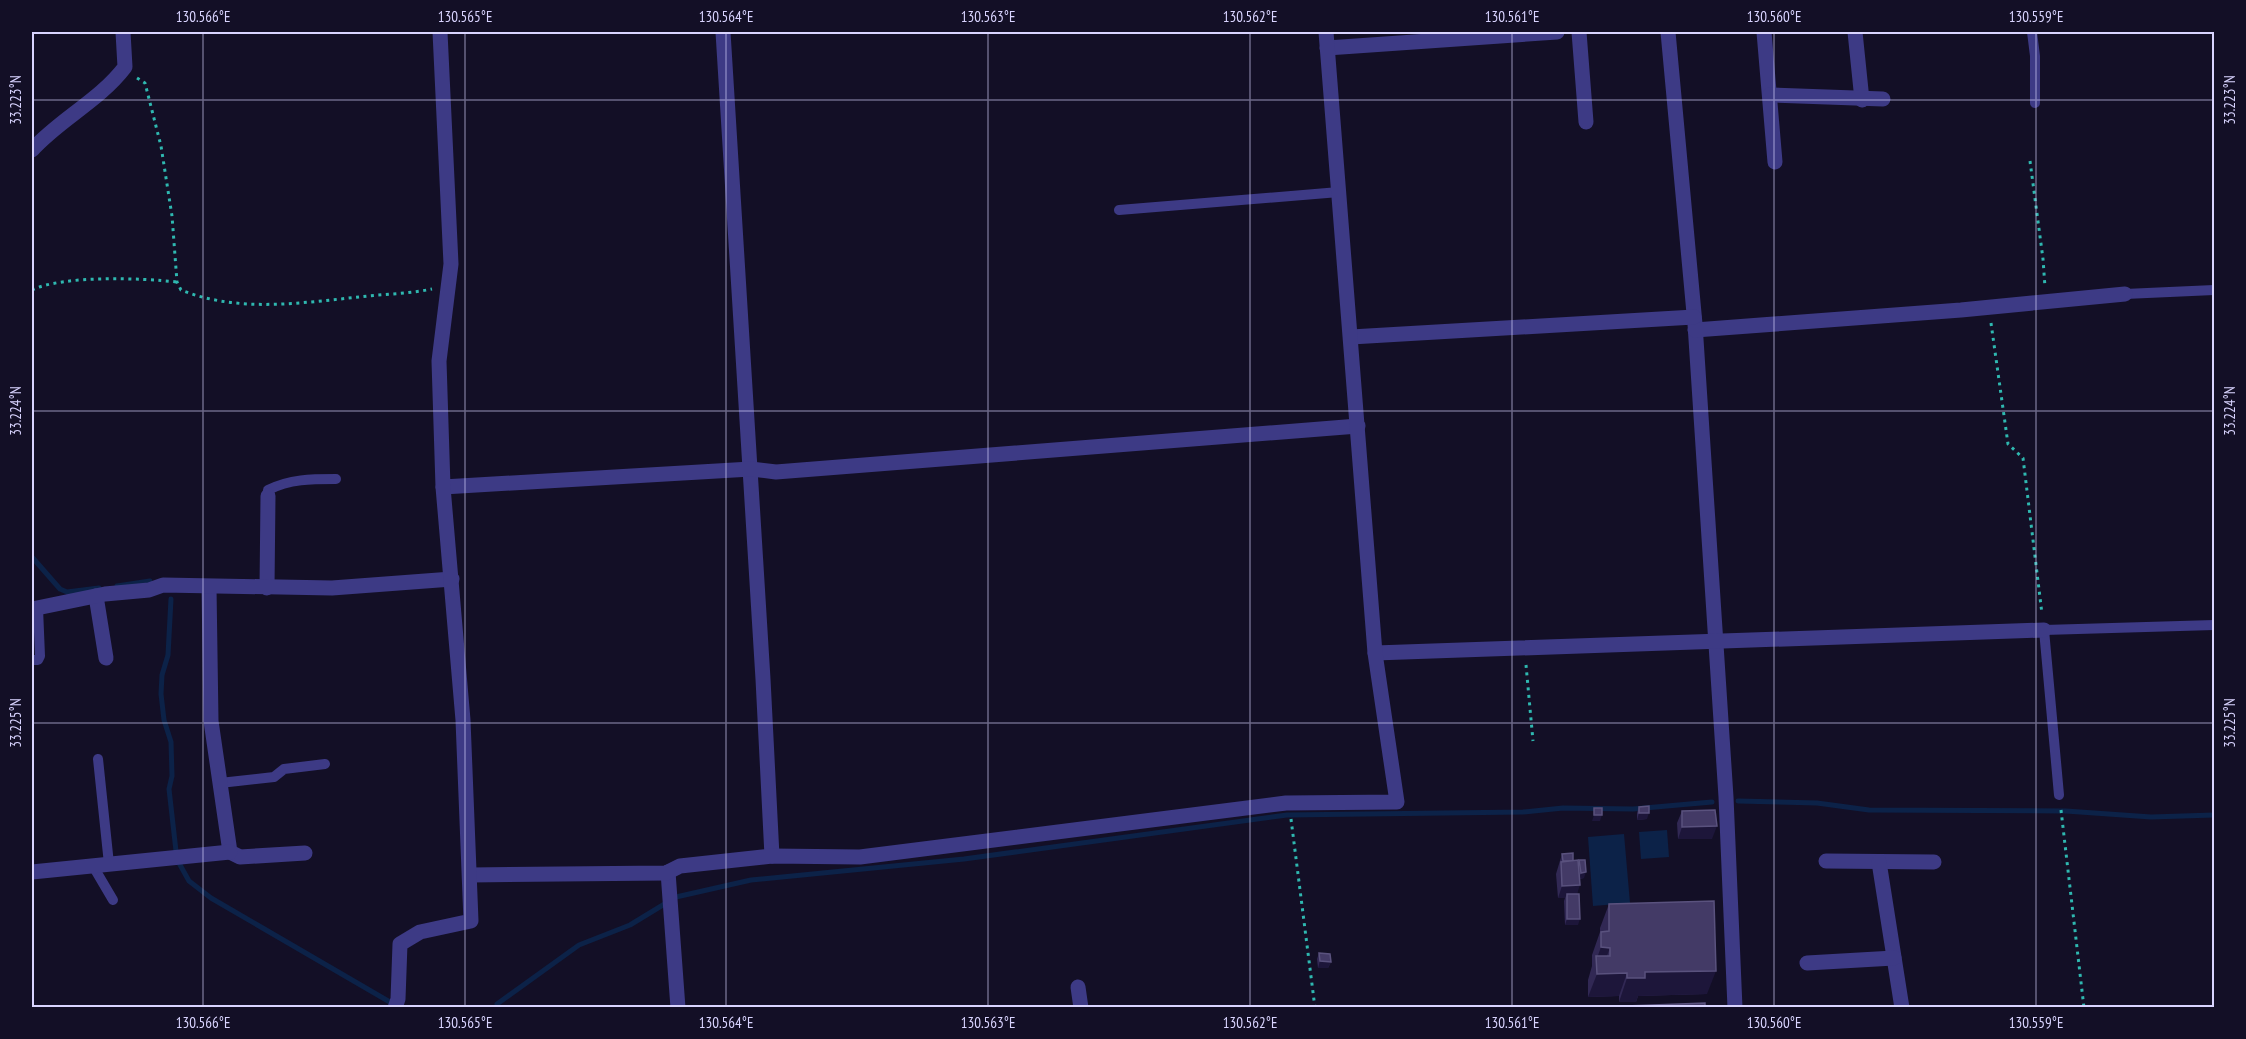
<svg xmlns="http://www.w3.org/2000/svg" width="2246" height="1039" viewBox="0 0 2246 1039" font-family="'PT Sans Narrow',sans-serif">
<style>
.water{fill:#0c2248}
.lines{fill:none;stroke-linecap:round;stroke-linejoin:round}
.stream{stroke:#0c2248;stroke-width:5}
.path{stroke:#2fb8b0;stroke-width:3;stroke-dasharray:3 4.5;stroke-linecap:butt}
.service{stroke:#3d3a85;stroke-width:10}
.minor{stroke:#3d3a85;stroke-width:15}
.wall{fill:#312854}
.shaded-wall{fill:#1d163a}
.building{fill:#433a66;stroke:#5a527e;stroke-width:1.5}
.ticks{fill:none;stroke:#d9d4ff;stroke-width:1.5;stroke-opacity:0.45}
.neatline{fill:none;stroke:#d9d4ff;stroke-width:2}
.ticks-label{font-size:15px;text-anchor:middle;fill:#d9d4ff}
</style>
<rect width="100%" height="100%" fill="#130f26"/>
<g class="water">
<path d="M1667,830L1669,857L1641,859L1639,832Z"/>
<path d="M1624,834L1630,903L1593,906L1588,837Z"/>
</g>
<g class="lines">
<g class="stream">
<path d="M32,557L60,589L67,592L99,588"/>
<path d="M117,586L150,581"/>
<path d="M171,599L168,655L162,675L161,694L164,720L171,742L172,776L169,789L176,851L179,863L189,881L211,898L395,1005"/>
<path d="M1738,801L1817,803L1869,810L2066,811L2151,817L2214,815"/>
<path d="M497,1004L579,945L630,925L676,897L751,880L964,859L1287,815L1523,812L1563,808L1633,809L1712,802"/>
</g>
<g class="path">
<path d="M137,78L145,83L161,146L172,216L177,282L181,290C238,313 300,303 359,297C383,294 408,294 432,289"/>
<path d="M2030,161L2043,259L2045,287"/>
<path d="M32,290C63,275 142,278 177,282"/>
<path d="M1991,323L2008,444L2023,458L2042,614"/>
<path d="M1526,665L1533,741"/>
<path d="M2061,810L2084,1008"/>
<path d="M1291,819L1315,1008"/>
</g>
<g class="service">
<path d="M2032,32L2035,56V103"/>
<path d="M1119,210L1339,192"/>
<path d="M2125,294L2214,290"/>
<path d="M268,496V490C290,479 311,479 336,479"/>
<path d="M32,660H38L40,656L38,608"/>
<path d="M98,759L109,864"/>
<path d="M220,783L274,777L284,769L325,764"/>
<path d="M2059,795L2044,630L2214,625"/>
<path d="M93,866L113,900"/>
</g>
<g class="minor">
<path d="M723,32L763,679L772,856"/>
<path d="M1579,32L1586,122"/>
<path d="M1668,32L1695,324L1726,797L1735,1008"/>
<path d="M1764,32L1775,162"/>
<path d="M1855,32L1862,100"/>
<path d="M1327,48L1557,32"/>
<path d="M1770,95L1883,99"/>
<path d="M32,150C60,119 99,101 125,67L123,32"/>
<path d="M1695,330L1961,310L2125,294"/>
<path d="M1351,337L1694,317"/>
<path d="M443,487L751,469L776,472L1358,426"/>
<path d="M209,587L211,721L230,852L240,857L305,853"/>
<path d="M267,588L268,496"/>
<path d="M96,596L106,658"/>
<path d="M32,609L105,594L149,590L163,585L332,588L452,579"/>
<path d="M1375,653L2044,630"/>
<path d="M1826,861L1934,862"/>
<path d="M1879,862L1902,1008"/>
<path d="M32,872L230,852"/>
<path d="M668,872L678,1008"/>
<path d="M470,875L666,873L680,866L772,856L860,857L1286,803L1397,802L1375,653L1326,32"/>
<path d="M1807,963L1894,958"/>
<path d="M1078,987L1081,1008"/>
<path d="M395,1008L398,999L400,944L420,932L471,921L463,720L443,487L439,361L451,264L440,32"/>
</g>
</g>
<g class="wall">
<path d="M1639,807L1647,819L1637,820V813Z"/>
<path d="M1682,811L1712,839H1678L1677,823Z"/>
<path d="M1562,854L1578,864L1579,860L1584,878L1579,879L1577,894L1578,925H1565L1564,901L1565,898H1558L1556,874Z"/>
<path d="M1609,904L1707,994L1638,996L1636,1002H1619V996L1588,997V980L1592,966V955L1600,932V928Z"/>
<path d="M1319,953L1331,962L1328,968H1318L1317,959Z"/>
</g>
<g class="shaded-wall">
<path d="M1639,813H1649L1647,819L1637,820Z"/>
<path d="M1594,815H1602L1600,821H1592Z"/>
<path d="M1717,826L1712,839H1678L1682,827Z"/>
<path d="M1586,872L1584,878L1579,879L1581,873Z"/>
<path d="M1580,885L1576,897L1567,894L1565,898H1558L1562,886Z"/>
<path d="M1567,919H1580L1578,925H1565Z"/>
<path d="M1601,947L1610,948L1601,971L1596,961Z"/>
<path d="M1320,961L1331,962L1328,968H1318Z"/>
<path d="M1716,971L1707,994L1638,996L1636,1002H1619L1627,978L1645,972Z"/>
<path d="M1627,973L1619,996L1588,997L1597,974Z"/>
</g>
<g class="building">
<path d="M1649,806V813H1639V807Z"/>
<rect x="1594" y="808" width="8" height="7"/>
<path d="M1715,810L1717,826L1682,827V811Z"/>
<path d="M1573,853V861H1563L1562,854Z"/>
<path d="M1578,860L1580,885L1562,886L1561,862Z"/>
<path d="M1579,860H1585L1586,872L1581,873Z"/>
<path d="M1567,894H1579L1580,919H1567Z"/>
<path d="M1714,901L1716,971L1645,972V978H1627V973L1597,974L1596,956H1610V948L1601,947V932L1609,931V904Z"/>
<path d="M1319,953L1330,954L1331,962L1320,961Z"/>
<path d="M1705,1003V1008H1572Z"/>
</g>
<path class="ticks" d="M203,32V1008M465,32V1008M726,32V1008M988,32V1008M1250,32V1008M1512,32V1008M1774,32V1008M2036,32V1008M32,100H2214M32,411H2214M32,723H2214"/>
<rect width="2246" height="1039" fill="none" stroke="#130f26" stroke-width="66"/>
<rect x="33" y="33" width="2180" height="973" class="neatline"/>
<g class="ticks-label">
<text x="203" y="22">130.566°E</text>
<text x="465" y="22">130.565°E</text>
<text x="726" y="22">130.564°E</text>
<text x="988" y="22">130.563°E</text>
<text x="1250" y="22">130.562°E</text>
<text x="1512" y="22">130.561°E</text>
<text x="1774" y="22">130.560°E</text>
<text x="2036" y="22">130.559°E</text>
<text transform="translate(2230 100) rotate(-90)" y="5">33.223°N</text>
<text transform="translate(16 100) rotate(-90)" y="5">33.223°N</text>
<text transform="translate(2230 411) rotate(-90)" y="5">33.224°N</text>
<text transform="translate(16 411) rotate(-90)" y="5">33.224°N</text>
<text transform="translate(2230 723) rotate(-90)" y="5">33.225°N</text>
<text transform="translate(16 723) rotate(-90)" y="5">33.225°N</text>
<text x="203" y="1028">130.566°E</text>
<text x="465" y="1028">130.565°E</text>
<text x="726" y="1028">130.564°E</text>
<text x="988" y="1028">130.563°E</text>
<text x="1250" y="1028">130.562°E</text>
<text x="1512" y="1028">130.561°E</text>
<text x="1774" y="1028">130.560°E</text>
<text x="2036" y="1028">130.559°E</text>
</g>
</svg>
